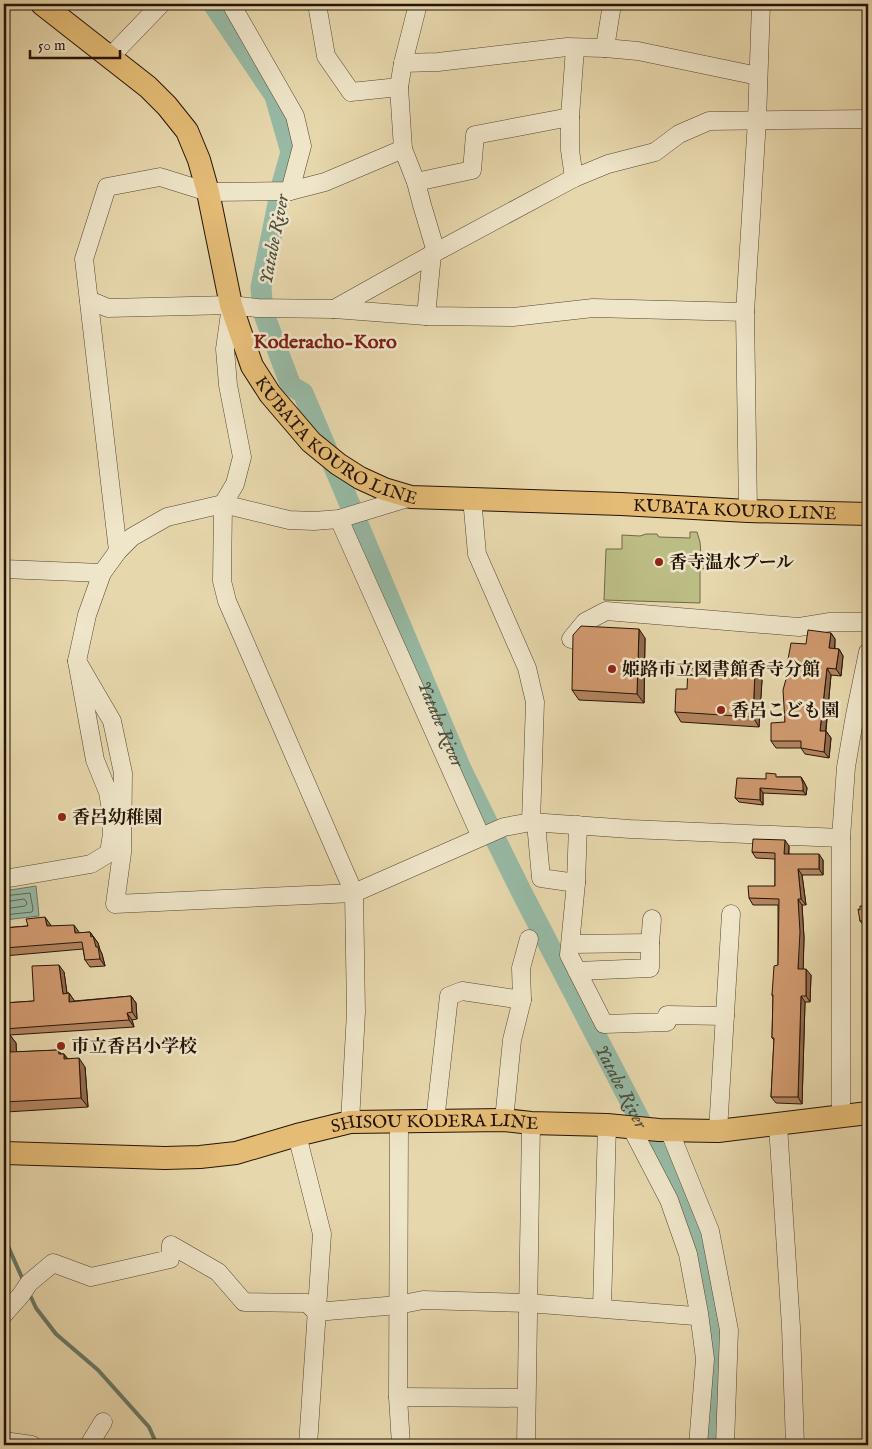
<svg xmlns="http://www.w3.org/2000/svg" width="872" height="1449" viewBox="0 0 872 1449" font-family="'IM FELL English','Noto Serif JP',serif">
<style>
.green{fill:#bcbd85;stroke:#706846}
.water{fill:#97baa5;stroke:#697865}
.lines{fill:none;stroke-linecap:round;stroke-linejoin:round}
.shore{stroke:#5e6756;stroke-width:1}
.stream{stroke:#697865;stroke-width:4}
.river{stroke:#97baa5;stroke-width:21}
.minor-casing{stroke:#554530;stroke-width:19}
.major-casing{stroke:#241406;stroke-width:24}
.minor{stroke:#efe5c9;stroke-width:18}
.major{stroke:#e4bc76;stroke-width:22}
.wall{fill:#b3845f;stroke:#241406}
.shaded-wall{fill:#926b4d;stroke:#241406}
.building{fill:#d0996e;stroke:#241406}
.poi-dot{fill:#8f2418;stroke:#efe5c9;stroke-width:2}
.labels{text-anchor:middle;stroke-width:5;stroke-linejoin:round;paint-order:stroke}
.street-label{font-size:18px;fill:#241406;stroke:#efe5c9}
.poi-label{font-size:18px;font-weight:bold;fill:#241406;stroke:#efe5c9;text-anchor:start}
.water-label{font-size:19px;font-style:italic;fill:#4c4e3e;stroke:#efe5c9}
.quarter-label{font-size:20px;font-weight:bold;fill:#7a1f14;stroke:#efe5c9}
</style>
<rect width="100%" height="100%" fill="#e7d7ac"/>
<filter id="stains"><feTurbulence type="fractalNoise" baseFrequency=".004" numOctaves="4"/><feColorMatrix values="0 0 0 0 .2 0 0 0 0 .09 0 0 0 0 .02 0 0 0 .5 -.17"/></filter>
<radialGradient id="worn" r=".72"><stop offset=".6" stop-color="#630" stop-opacity="0"/><stop offset="1" stop-color="#630" stop-opacity=".3"/></radialGradient>
<path class="green" d="M690,532H697L700,542L701,555L706,553L714,556L713,568L700,569V603L604,600L606,549H622V535L640,536L646,534H657L659,537L690,538Z"/>
<path class="water" d="M36,886L39,916L4,920V891Z"/>
<g class="lines">
<g class="shore">
<path d="M4,896L30,893L33,909L32,912L4,915"/>
<path d="M4,902L24,899L26,901L27,904L25,906L4,909"/>
</g>
<g class="stream">
<path d="M4,1237L23,1280"/>
<path d="M29,1293L36,1308L56,1334L98,1370L149,1427L157,1445"/>
</g>
<path class="river" id="s1" d="M213,4L275,96L291,152L282,184L261,287L262,301L265,317L291,386L303,393L461,769L522,893L673,1184L699,1241L708,1290L712,1333L713,1379L708,1445"/>
<defs>
<g id="minor">
<path d="M231,4L295,116L302,146L290,191"/>
<path d="M317,4L326,56L351,92L399,87"/>
<path d="M418,4L403,63L399,87L403,149L416,182L422,205L436,252"/>
<path d="M605,48L612,4"/>
<path d="M110,57L161,4"/>
<path d="M403,63L438,62L567,47L605,48L638,51L758,76"/>
<path d="M574,178L570,150V117L575,48"/>
<path d="M416,182L472,170L475,135L570,117"/>
<path d="M89,300L108,308L231,305L257,308L334,309L426,316L513,317L593,308L745,312"/>
<path d="M231,306L225,349L228,385L242,457L235,484L223,504L222,581L227,601L354,893L356,1012L350,1122"/>
<path d="M334,309L436,252L574,178L608,164L655,152L679,134L709,121L868,119"/>
<path d="M426,316L432,254"/>
<path d="M472,498L477,554L527,668L535,702L531,822"/>
<path d="M748,511L745,312L757,120L761,4"/>
<path d="M339,519L481,837"/>
<path d="M118,551L84,259L107,187L160,177L208,192L290,191L325,182L403,149"/>
<path d="M4,569L102,573"/>
<path d="M571,639L585,622L606,611L799,627L830,622H868"/>
<path d="M77,661L112,721L123,773L122,853L115,904L354,893L504,827L531,822L630,829L841,838"/>
<path d="M536,823L541,878L576,883"/>
<path d="M578,825L576,883L569,955L604,1024L667,1022V1015L725,1016"/>
<path d="M4,879L91,864L109,853L112,834V816L108,792L95,760L77,661L87,615L102,573L118,551L132,537L167,517L223,504L289,520L314,521L339,519L411,497"/>
<path d="M650,943L652,919"/>
<path d="M571,944L650,943V968L577,971"/>
<path d="M522,1000L521,968L529,939"/>
<path d="M841,1117V838L846,767L855,715L868,652"/>
<path d="M435,1121L449,996L462,991L522,1000L512,1040L504,1120"/>
<path d="M399,1122L398,1397L401,1445"/>
<path d="M778,1125L791,1327L795,1445"/>
<path d="M631,1127L669,1200L688,1254L699,1313L705,1359L698,1445"/>
<path d="M669,1130L710,1231L729,1330L725,1445"/>
<path d="M718,1131L731,914"/>
<path d="M297,1135L322,1234L308,1445"/>
<path d="M602,1308L607,1125"/>
<path d="M4,1314L21,1295L29,1283L53,1263L91,1277L170,1259L171,1245L218,1272L244,1302L307,1303L316,1312L398,1305L423,1300L527,1303L695,1316"/>
<path d="M398,1397L526,1398"/>
<path d="M4,1441L32,1445"/>
<path d="M89,1445L103,1422"/>
<path d="M526,1445L531,1123"/>
</g>
<g id="major">
<path id="s2" d="M42,4L148,87L167,106L187,131L199,160L208,192L231,305L252,366L270,394L311,442L338,464L360,478L384,489L411,497L621,504L748,511L868,514"/>
<path id="s3" d="M4,1153L165,1158L200,1157L236,1153L297,1135L350,1122L504,1120L531,1123L607,1125L659,1130L718,1131L868,1113"/>
</g>
</defs>
<use href="#minor" class="minor-casing"/>
<use href="#major" class="major-casing"/>
<use href="#minor" class="minor"/>
<use href="#major" class="major"/>
</g>
<g class="wall">
<path d="M831,633L835,639V649H839L843,656L841,676L831,675L826,731L831,738L829,758L805,754L801,748H776L771,741L785,722L789,668L787,665L806,644Z"/>
<path d="M645,638L644,703L579,700L572,690Z"/>
<path d="M762,680L759,727L681,722L675,712L687,689Z"/>
<path d="M779,777H801L804,782L807,788L806,795L763,793V805L739,802L735,798L766,779Z"/>
<path d="M789,846V854L823,860V875H802L806,905H802L804,938L803,969L811,975L810,1002H805L802,1104L776,1103L771,1097L774,1040L772,1038L773,997L772,995L778,965V905H753L749,898L775,886V859L756,858L752,852Z"/>
<path d="M868,906V927H865L860,921V910Z"/>
<path d="M50,924L51,926L79,932V933L90,932L98,943L100,950L102,954L105,966L90,967L85,960L83,949L4,956V928Z"/>
<path d="M64,972L67,993H69L74,1001L131,996L136,1003L137,1019L132,1020L134,1027L10,1035L16,1043V1052L58,1050L61,1054H64L67,1058L85,1067L88,1107L6,1112L4,1109V1003L34,1001Z"/>
</g>
<g class="shaded-wall">
<path d="M639,629L645,638L644,703L637,694Z"/>
<path d="M831,633L835,639L834,655L829,648Z"/>
<path d="M839,649L843,656L841,676L836,669Z"/>
<path d="M827,668L831,675L825,737L820,731Z"/>
<path d="M755,671L762,680L759,727L753,717Z"/>
<path d="M826,731L831,738L829,758L824,752Z"/>
<path d="M801,777L804,782L807,788L806,795L803,791Z"/>
<path d="M760,788L763,793V805L760,800Z"/>
<path d="M785,840L789,846L788,860L784,854Z"/>
<path d="M819,854L823,860V875L819,869Z"/>
<path d="M798,869L802,875L806,905L801,899Z"/>
<path d="M798,899L802,905L804,938L803,975L798,969Z"/>
<path d="M45,917L50,924L52,933L47,926Z"/>
<path d="M74,925L79,932L80,940L75,933Z"/>
<path d="M90,932L98,943L100,950L102,954L105,966L100,959L91,937Z"/>
<path d="M59,965L64,972L68,1001L63,994Z"/>
<path d="M806,969L811,975L810,1002L806,996Z"/>
<path d="M69,993L74,1000V1009L69,1002Z"/>
<path d="M131,996L136,1003L137,1019L132,1012Z"/>
<path d="M801,996L805,1002L802,1104L798,1097Z"/>
<path d="M127,1013L132,1020L134,1027L129,1020Z"/>
<path d="M9,1034L16,1043L17,1061L10,1052Z"/>
<path d="M58,1050L64,1058V1054L70,1063V1068L65,1060V1063L59,1054Z"/>
<path d="M79,1058L85,1067L88,1107L81,1098Z"/>
</g>
<g class="building">
<path d="M581,626L639,629L637,694L572,690L573,635Z"/>
<path d="M808,630L831,633L829,648L839,649L836,669L827,668L820,731H826L824,752L801,748V741H771V723L785,722L783,690L790,665H787L791,643L806,644Z"/>
<path d="M688,668L755,671L753,717L675,712L676,689H687Z"/>
<path d="M766,773L776,774V777H801L803,784V791L760,788V800L735,798L737,778L766,779Z"/>
<path d="M753,839L785,840L784,854H819V869H798L801,899H798L800,932L798,969H806V996H801L798,1097H771L774,1038H772L773,995H772L774,966L778,965L779,899L749,898L748,886H775V853L752,852Z"/>
<path d="M860,906H868V921H860L858,909L860,910Z"/>
<path d="M45,917L47,926L74,925L75,933L90,932L91,937L93,936L96,947H98L100,959L85,960L82,942L4,948V928L28,926L26,919Z"/>
<path d="M59,965L63,994L69,993V1002L131,996L132,1012L127,1013L129,1020L4,1029V1003L34,1001L32,966Z"/>
<path d="M4,1034H9L10,1052L58,1050L59,1054H64V1059L79,1058L81,1098L4,1102Z"/>
</g>
<g class="poi-dot">
<circle cx="659" cy="562" r="5"/>
<circle cx="612" cy="669" r="5"/>
<circle cx="721" cy="710" r="5"/>
<circle cx="62" cy="817" r="5"/>
<circle cx="61" cy="1046" r="5"/>
</g>
<g class="labels">
<g class="street-label">
<text dy="6" stroke="none"><textPath href="#s2" startOffset="554">KUBATA KOURO LINE</textPath></text>
<text dy="6" stroke="none"><textPath href="#s2" startOffset="974">KUBATA KOURO LINE</textPath></text>
<text dy="6" stroke="none"><textPath href="#s3" startOffset="435">SHISOU KODERA LINE</textPath></text>
</g>
<g class="poi-label">
<text x="669" y="568">香寺温水プール</text>
<text x="622" y="675">姫路市立図書館香寺分館</text>
<text x="731" y="716">香呂こども園</text>
<text x="72" y="823">香呂幼稚園</text>
<text x="71" y="1052">市立香呂小学校</text>
</g>
<g class="water-label">
<text transform="translate(273 239) rotate(-79)" y="7">Yatabe River</text>
<text dy="7" stroke="none"><textPath href="#s1" startOffset="784">Yatabe River</textPath></text>
<text dy="7" stroke="none"><textPath href="#s1" startOffset="1189">Yatabe River</textPath></text>
</g>
<g class="quarter-label">
<text x="325" y="348">Koderacho-Koro</text>
</g>
</g>
<rect width="872" height="1449" fill="none" stroke="#e7d7ac" stroke-width="20"/>
<rect x="5" y="5" width="862" height="1439" fill="none" stroke="#241406" stroke-width="2.5"/>
<rect x="10" y="10" width="852" height="1429" fill="none" stroke="#241406"/>
<path d="M30 50v8h90v-8" fill="none" stroke="#241406" stroke-width="2.5"/>
<text x="38" y="50" font-size="15" fill="#241406" stroke="#efe5c9" stroke-width="4" paint-order="stroke">50 m</text>
<rect width="100%" height="100%" filter="url(#stains)"/>
<rect width="100%" height="100%" fill="url(#worn)"/>
</svg>
